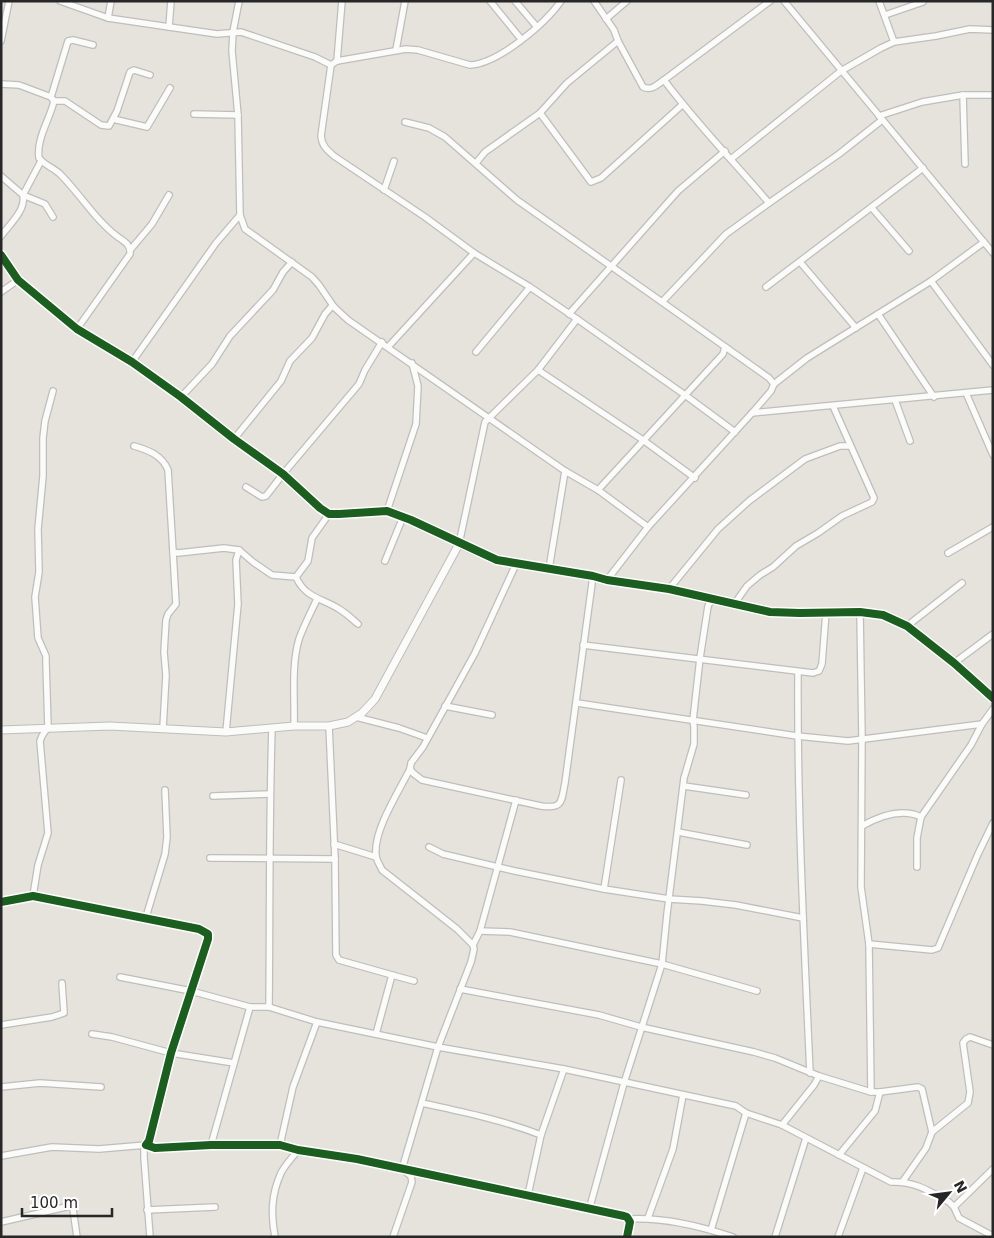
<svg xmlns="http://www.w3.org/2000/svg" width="994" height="1238" viewBox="0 0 994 1238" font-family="'DejaVu Sans',sans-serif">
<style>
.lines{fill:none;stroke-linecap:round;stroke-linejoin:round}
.minor-casing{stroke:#bfbebd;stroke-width:8}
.tertiary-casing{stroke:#bfbebd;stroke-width:9}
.minor{stroke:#fbfbfa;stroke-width:5.5}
.tertiary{stroke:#fbfbfa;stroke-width:7}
.cycleway-casing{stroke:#fff;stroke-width:11}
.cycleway{stroke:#1b5e20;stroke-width:8}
</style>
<rect width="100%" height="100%" fill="#e6e2dc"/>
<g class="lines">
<defs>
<g id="minor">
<path d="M60,1L108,18L217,34L241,32L315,57L331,65L337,61L406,49L418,50L470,65C498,64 546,23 561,1"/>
<path d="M239,1L233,32L232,51L238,115L240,215L245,229L312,277L319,285L334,307L348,320L565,471L598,490L648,527"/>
<path d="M490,1L521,39"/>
<path d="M515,1L537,27"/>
<path d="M594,1L614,30L618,41L643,87C651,91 657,85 664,80C696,123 734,162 769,203L726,234L662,302L769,378L774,384L771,391L752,413L648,527L607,580"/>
<path d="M784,1L993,253"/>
<path d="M879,1L894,42"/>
<path d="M885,15L923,2"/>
<path d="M108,18L111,1"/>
<path d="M606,19L627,1"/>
<path d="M169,27L171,1"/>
<path d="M1,41L9,1"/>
<path d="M396,50L405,1"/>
<path d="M337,61L342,1"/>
<path d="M331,65L321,136C322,146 327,150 334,156L425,217L474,253L530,287L577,319L685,395L735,432"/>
<path d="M664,80L770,1"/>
<path d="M1,84L19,85L51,97L54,101C50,119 36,139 39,158C44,165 54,168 60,174C80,194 96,221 118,237C125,242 131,245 130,254L77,329"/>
<path d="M963,95L965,164"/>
<path d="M51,97L68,41L73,40L93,45"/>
<path d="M54,101H65L101,125L109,126L117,111L130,72L134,70L150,75"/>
<path d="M540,113L591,182L601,178L682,105"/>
<path d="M194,114L238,115"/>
<path d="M879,116L922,102L963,95H993"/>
<path d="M113,119L147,127L170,88"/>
<path d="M405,122L429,128L445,137L517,200L662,302"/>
<path d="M731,159L841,71L881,48L894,42L936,36L970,29L993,30"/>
<path d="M476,163L485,152L540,113L567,83L618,41"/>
<path d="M1,176L23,195L45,204L53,217"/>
<path d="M384,190L394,161"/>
<path d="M769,203L839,154L882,120"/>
<path d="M872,208L909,251"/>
<path d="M1,236C10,224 26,210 23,195L41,161"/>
<path d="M131,249L152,224L169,195"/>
<path d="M1,255L18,280L37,297L77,329L132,362L181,397L234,439L283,474L320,508L329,514H339L387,511L411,520L459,544L485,422L538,370L577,319"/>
<path d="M800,262L856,328"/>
<path d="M931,281L993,365"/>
<path d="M766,287L923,168"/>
<path d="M1,292L18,280"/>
<path d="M569,314L678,191L725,151"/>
<path d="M878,314L934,397"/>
<path d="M388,347L474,253"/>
<path d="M476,352L530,287"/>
<path d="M132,362L216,243L240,215"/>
<path d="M538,370L643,440L695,478"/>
<path d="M774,384L807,358L931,281L984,242"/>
<path d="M966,393L993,455"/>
<path d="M181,397L212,364L230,336L273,290L283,272L292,262"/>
<path d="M895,400L910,441"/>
<path d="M752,413L993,390"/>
<path d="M234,439L281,381L290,361L312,338L325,314L332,306L334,307"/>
<path d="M134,446C148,450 162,455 168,470L173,552"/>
<path d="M246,487L262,497L266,496L283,474L359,384L365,370L382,342"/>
<path d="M598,490L723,354L725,347"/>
<path d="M387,511L416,424L418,386L412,363"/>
<path d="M948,553L993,527"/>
<path d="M385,561L403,517"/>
<path d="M549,569L565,471"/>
<path d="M296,577C305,598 322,598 339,609C346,613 352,619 358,624"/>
<path d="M669,589L718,529L749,501L805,459L840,446H849"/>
<path d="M735,603L747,586L760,575L773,567L796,546L818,533L842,516L872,502L874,498L833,406"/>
<path d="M860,612L862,738L861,887L869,944L871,1092"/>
<path d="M907,626L962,583"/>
<path d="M583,645L813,673L819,671L822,664L826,612"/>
<path d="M954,663L993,634"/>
<path d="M798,672C797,805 804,939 810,1073"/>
<path d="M577,703L797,736L848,741L982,724"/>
<path d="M445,706L492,715"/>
<path d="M356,717L399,728L427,738"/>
<path d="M294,726C295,698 291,666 299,639C304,625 311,612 317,599"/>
<path d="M329,726L335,859L336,955L339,960L392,975"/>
<path d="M163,728L166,675L164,652L166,620L168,614L176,604L173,552L178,553L224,548L239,550L253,562L272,575L296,577L308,561L312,538L329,514"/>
<path d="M226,732L238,604L236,560L239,550"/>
<path d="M410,769L413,773L422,780L541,806C563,809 561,802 565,783L593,576"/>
<path d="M684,786L746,795"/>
<path d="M213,796L270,794"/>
<path d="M862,826C880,816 902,808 921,817"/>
<path d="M678,832L747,845"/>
<path d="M334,844L376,857"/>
<path d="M429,847L443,854L515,871L604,889L669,899L702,901L736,905L803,918"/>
<path d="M210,858L335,859"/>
<path d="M917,867V838L921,817L971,745L982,724L993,709"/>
<path d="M604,889L621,780"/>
<path d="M33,896L38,865L48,833L40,741L42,736L48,727L46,663V656L38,638L35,597L39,572L38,529L43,476V438L45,421L53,391"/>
<path d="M1,902L33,896L199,929L208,934V939L171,1053L149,1141L146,1145L155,1148L211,1145H280L298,1150L357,1159L624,1216L627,1217L630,1222L627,1237"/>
<path d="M146,917L165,854L167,837L165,790"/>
<path d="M480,931L510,932L662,964L757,991"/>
<path d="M869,944L932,950L938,948L978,854L993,823"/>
<path d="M473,945L457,929L382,870C380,865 376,860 376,855C373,831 399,791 410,769L411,763L423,747L475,653L516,564"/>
<path d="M120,977L191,991L250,1007H269L317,1022L438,1047L564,1069L736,1106L746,1113L782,1125L891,1182C915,1181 929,1191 949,1202L954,1207L959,1218L993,1236"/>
<path d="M460,989L599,1015L641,1027L754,1052L775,1058L819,1076L871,1092H880L918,1087L922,1089L932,1132L926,1148L903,1181"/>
<path d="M269,1007C270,914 269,821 272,728"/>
<path d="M1,1025L52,1017L64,1013L62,983"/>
<path d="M92,1034L112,1037L171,1053L234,1063"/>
<path d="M376,1034L392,975L414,981"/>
<path d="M1,1087L40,1083L101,1087"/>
<path d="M422,1103C462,1112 503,1120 541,1135"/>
<path d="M782,1125L814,1085L819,1076"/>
<path d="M932,1132L968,1103L970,1092L963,1043L966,1039L970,1037L993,1045"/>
<path d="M211,1145L250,1007"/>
<path d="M280,1145L293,1087L317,1022"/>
<path d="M839,1155L875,1111L880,1092"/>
<path d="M1,1156L52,1147L99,1149L146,1145L144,1149V1157L150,1237"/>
<path d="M528,1195L541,1135L564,1069"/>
<path d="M954,1207L993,1169"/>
<path d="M147,1210L215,1207"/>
<path d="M589,1210L624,1083L662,964L667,914L684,778L694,744V727L693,720L700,658L708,606L712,599"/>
<path d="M648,1218L673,1149L683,1095"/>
<path d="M629,1219C663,1217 700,1226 733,1237"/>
<path d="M1,1222L70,1206L73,1209L77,1237"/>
<path d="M711,1230L746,1113"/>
<path d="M275,1237C271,1214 271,1195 281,1173C285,1165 292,1158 298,1150"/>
<path d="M393,1237L412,1182L411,1176L402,1169L438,1047L471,962L474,949L473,945L480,931L516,800"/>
<path d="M775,1237L806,1138"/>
<path d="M838,1237L863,1168"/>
</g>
<path id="tertiary" d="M1,730L110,726L226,732L294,726H329L348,722L362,713L375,699L459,544L497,560L516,564L669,589L770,612L800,613L860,612L883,615L907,626L954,663L993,698"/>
</defs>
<use href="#minor" class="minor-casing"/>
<use href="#tertiary" class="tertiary-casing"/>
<use href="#minor" class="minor"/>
<use href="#tertiary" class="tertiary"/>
<defs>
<g id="cycleway">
<path d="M1,255L18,280L77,329L132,362L181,397L234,439L283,474L320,508L329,514H339L387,511L411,520L497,560L593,576L607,580L669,589L770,612L800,613L860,612L883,615L907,626L954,663L993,698"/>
<path d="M1,902L33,896L199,929L208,934V939L171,1053L149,1141L146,1145L155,1148L211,1145H280L298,1150L357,1159L624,1216L627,1217L630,1222L627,1237"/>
</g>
</defs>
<use href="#cycleway" class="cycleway-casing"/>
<use href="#cycleway" class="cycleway"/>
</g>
<rect width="994" height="1238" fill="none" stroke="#272727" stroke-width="5"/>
<g transform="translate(949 1193) rotate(61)" stroke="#ffffff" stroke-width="4" paint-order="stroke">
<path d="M0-4L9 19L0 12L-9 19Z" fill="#272727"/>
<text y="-8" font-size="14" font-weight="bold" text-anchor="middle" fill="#272727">N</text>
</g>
<path d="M22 1208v8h90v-8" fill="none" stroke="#272727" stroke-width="2.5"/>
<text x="30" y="1208" font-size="15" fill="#272727" stroke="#ffffff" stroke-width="4" paint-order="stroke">100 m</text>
</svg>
